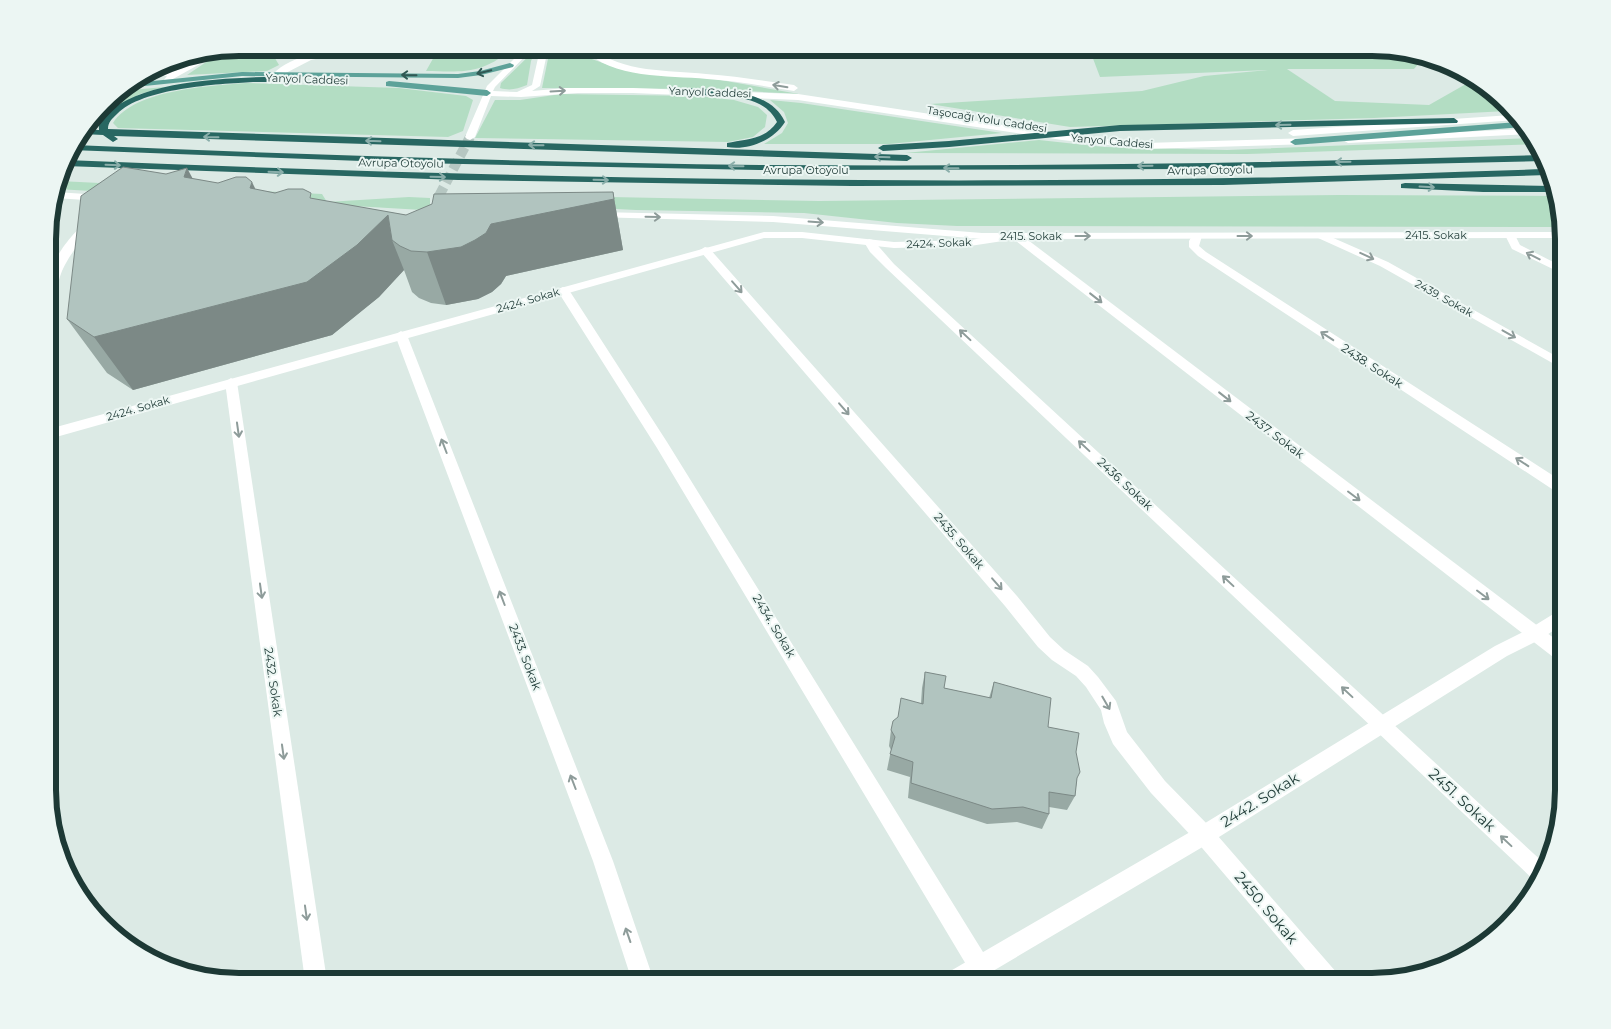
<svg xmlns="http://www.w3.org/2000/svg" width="1611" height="1029" viewBox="0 0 1611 1029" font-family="Montserrat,sans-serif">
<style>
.green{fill:#b3ddc3}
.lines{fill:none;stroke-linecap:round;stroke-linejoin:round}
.secondary-tunnel{stroke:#b6c7c2;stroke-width:10;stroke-dasharray:10 5;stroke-linecap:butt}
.minor{fill:#fff;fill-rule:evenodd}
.tertiary{fill:#fff;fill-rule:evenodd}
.secondary{fill:#fff;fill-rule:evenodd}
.primary{fill:#5da299;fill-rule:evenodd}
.motorway{fill:#286762;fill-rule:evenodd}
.wall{fill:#98a9a4}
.shaded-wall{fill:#7c8986}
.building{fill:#b1c4bf;stroke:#7c8986}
.oneway{stroke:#305853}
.oneway2{stroke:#8e9c9a}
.oneway3{stroke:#8aaeaa}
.labels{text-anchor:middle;stroke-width:4;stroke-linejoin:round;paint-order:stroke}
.far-street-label{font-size:11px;fill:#1d3935;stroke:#ecf6f3}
.street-label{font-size:12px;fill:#1d3935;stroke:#ecf6f3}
.near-street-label{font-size:15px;fill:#1d3935;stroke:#ecf6f3}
.rim{fill:none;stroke:#1d3935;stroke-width:6}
</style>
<rect width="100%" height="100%" fill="#dceae5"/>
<g class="green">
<path d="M241,48H269L279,65L267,71L187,75L221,52Z"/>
<path d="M439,48H513C482,74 466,72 426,71Z"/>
<path d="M537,48L531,61L527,85C517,89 510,91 500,88L501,83Z"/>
<path d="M553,48H581L589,58L617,68L715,79L799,94L711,89L542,88L549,54Z"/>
<path d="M1089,48H1372L1425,56L1414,69H1287L1335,101L1429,105L1473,80H1478L1507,111L1374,118L1070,127L930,104L1142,91L1204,76L1268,70L1100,77Z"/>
<path d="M204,55L174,71L155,69L166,62Z"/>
<path d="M246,83L399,88L466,96L473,100L463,131L448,137L118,128L113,123C135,89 210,86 246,83Z"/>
<path d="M165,87L140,94L102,114L91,127H88L113,95L119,91Z"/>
<path d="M561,94L697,96L734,100L758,107L767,115L765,127L753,137L728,142L475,138L495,100H520Z"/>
<path d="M770,100L801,103L1002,133L889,144H764L782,133L788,123L784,112Z"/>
<path d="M1533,138L1538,144L1247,154L905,153L1039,140L1104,147L1227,150Z"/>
<path d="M59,181L322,194L327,202L409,197L430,198V204L440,211L57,189Z"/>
<path d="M1339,195L1554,196L1563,227L957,226L897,223L804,213L636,210L520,204L610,197L819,201Z"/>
</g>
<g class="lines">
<path class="secondary-tunnel" d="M439,196L470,137"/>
<g class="minor">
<path d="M354,48H370L311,60L280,76L273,74C292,54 328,51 354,48Z"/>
<path d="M216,52V55L173,79L170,83L163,81L167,76L147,74C157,68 165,74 175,71C190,66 201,55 216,52Z"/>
<path d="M1510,232L1514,233L1520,245L1563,267V274L1512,249L1505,235Z"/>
<path d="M1016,233L1020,234L1563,645V662L1557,660L1012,238L1011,236Z"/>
<path d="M1197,233L1202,236L1199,246L1206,252L1563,482V494L1558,493L1198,256L1189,247V241L1193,234Z"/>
<path d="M1322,233L1388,262L1563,360V369L1380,266L1318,238L1317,236L1318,234Z"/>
<path d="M869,239L873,240L894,264L1546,865L1537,883L886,268L870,252L864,242Z"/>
<path d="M705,247L709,248L1017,596L1050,637L1064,650L1088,666L1098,677L1116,701L1127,732L1165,781L1211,828L1337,973L1340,981H1315L1197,842L1151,793L1113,744L1104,723L1101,710L1086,687L1076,676L1052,660L1038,647L1005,606L701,252L700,250Z"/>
<path d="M563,287L569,290L667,442L996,973L999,981H976L657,448L557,290Z"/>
<path d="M401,331L407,335L613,861L654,981H632L593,861L395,335Z"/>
<path d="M231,378L237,382L327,981H305L225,382Z"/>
</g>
<g class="tertiary">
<path d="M90,222L95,225C82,241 71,251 62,271C59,278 57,292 49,294C49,288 48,280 49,274C53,260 75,226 90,222Z"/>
<path d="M764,232H802L894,242L970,240L1016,233L1021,236L1016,239L970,246L894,248L802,238H764L49,439V429Z"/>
<path d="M1563,608V624L1541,639L1507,656L1211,842L976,981H944L947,973L1197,828L1495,646L1529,629Z"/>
</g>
<g class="secondary">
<path d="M525,48H533L495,87L493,91L517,92L532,85L538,58L544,48H552L546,58L540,86L532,91L566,88H633L798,94L1062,134L1145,143L1310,138L1315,141L1310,144L1145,149L1062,140L798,100L633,93H578L521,97L491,96L475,137L470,140L467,139L465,137L487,86Z"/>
<path d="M583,48H591C624,73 667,70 706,74C735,76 765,81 794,85L798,88L794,91C765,86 736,81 707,79C668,75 612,80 583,48Z"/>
<path d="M1511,115L1516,120L1293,136L1288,133L1293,130Z"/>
<path d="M1524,129L1529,134L1348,143L1343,140L1348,137Z"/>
<path d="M56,192L100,195L105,198L100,201L55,198Z"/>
<path d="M598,212L773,216L982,233L1563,232V238L982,239L773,222L594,217L593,215L594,213Z"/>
</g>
<g class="primary">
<path d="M510,63L514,65L513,67L481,75L458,78L242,76L125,88L133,83L242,72L458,74L480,71Z"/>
<path d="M389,81L487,90L491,93L487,96L386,86V82Z"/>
<path d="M1518,122L1523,127L1295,145L1290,142L1295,139Z"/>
</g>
<g class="motorway">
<path d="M292,76H295V80C282,82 267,82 253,82C218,84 142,88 117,114C112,119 108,122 108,129L907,155L912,158L907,161L114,136L118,139L113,142L103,135L83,134L87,129L99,130C98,122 102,119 107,114C144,77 242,78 292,76Z"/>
<path d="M688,88C721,91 769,88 785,122C774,140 748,151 727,147V143C745,139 765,140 777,122C761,89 714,99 685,93V89Z"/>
<path d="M1454,118L1458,121L1457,123L1120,131L949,147L883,151L878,148L883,145L949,141L1120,125Z"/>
<path d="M74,145C303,155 531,162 760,165C1020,167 1281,163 1541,155L1543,161L1196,169L759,170L416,163L71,150Z"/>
<path d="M66,160C432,175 799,184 1166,179C1293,178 1419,173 1546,169L1547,175L1223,185L852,186L458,180L65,166Z"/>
<path d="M1405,183L1551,186L1552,192H1483L1401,188V184Z"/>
</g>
</g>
<g class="wall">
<path d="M193,179L406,215L613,192L623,250L506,276L501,284L492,292L478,299L446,305L431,303L419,298L412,292L404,270L379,297L332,335L133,390L107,373L67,319Z"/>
<path d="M925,672L944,688L989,698L994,682L1048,727L1076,752L1077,778L1075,796L1067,810L1049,807V814L1042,829L1017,822L987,824L908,798L910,777L887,770L891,750L889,746L891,730L921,703L922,688Z"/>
</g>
<g class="shaded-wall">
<path d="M187,168L214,218L184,177Z"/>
<path d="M252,182L276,232L250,188Z"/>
<path d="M613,192L623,250L506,276L501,284L492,292L478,299L446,305L427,252L491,224Z"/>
<path d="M388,215L392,240L404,270L379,297L332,335L133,390L94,337Z"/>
</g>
<g class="building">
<path d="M123,167L166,174L187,168L184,177L218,183L236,177H246L252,182L250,188L275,193L288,189H303L311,193L310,198L406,215L432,204L434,194L613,192L614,199L491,224L486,233L475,240L461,247L427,252L411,251L400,246L392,240L388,215L357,245L307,282L94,337L67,319L81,196Z"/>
<path d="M925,672L946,676L944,688L991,698L994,682L1051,698L1048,727L1079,733L1076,752L1080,772L1077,778L1075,796L1049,792V814L1023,807L992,809L911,783L913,762L890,754L895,737L891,730L893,721L898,717L901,698L923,704Z"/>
</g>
<defs><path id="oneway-shaft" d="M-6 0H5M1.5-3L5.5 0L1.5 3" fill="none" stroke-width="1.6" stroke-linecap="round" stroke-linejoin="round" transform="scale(1.25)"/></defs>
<g class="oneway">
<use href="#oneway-shaft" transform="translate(484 72) rotate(166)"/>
<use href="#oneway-shaft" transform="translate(409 75) rotate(-179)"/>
</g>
<g class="oneway2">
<use href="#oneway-shaft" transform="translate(780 86) rotate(-171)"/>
<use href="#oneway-shaft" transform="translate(558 91) rotate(-3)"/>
<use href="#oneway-shaft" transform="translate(653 217) rotate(1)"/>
<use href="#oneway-shaft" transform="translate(816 222) rotate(4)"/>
<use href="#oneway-shaft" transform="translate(1083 236)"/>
<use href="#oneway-shaft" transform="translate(1245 236)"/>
<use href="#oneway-shaft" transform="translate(1367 256) rotate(25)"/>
<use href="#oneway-shaft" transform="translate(1533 256) rotate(-153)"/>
<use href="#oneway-shaft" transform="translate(737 287) rotate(49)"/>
<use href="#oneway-shaft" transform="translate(1096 298) rotate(38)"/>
<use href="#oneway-shaft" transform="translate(1509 334) rotate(29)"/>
<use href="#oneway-shaft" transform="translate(965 335) rotate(-137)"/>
<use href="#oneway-shaft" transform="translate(1327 336) rotate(-147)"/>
<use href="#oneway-shaft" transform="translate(1225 397) rotate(38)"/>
<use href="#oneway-shaft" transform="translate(844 409) rotate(49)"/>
<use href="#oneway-shaft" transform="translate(238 430) rotate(82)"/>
<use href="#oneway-shaft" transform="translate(444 446) rotate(-111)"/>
<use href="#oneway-shaft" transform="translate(1084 446) rotate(-137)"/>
<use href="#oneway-shaft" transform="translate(1522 462) rotate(-147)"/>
<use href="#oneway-shaft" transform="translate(1354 496) rotate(37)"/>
<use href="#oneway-shaft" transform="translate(1228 581) rotate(-137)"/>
<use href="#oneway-shaft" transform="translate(997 584) rotate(49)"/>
<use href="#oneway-shaft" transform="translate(261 591) rotate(82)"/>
<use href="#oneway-shaft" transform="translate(1483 595) rotate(37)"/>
<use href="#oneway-shaft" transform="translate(502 598) rotate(-111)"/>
<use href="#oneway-shaft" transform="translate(1347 692) rotate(-137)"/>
<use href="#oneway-shaft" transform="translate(1106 703) rotate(60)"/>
<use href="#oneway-shaft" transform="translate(283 752) rotate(82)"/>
<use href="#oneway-shaft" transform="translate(573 782) rotate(-111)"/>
<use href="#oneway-shaft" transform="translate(1506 841) rotate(-137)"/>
<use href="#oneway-shaft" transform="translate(306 913) rotate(82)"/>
<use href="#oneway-shaft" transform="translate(628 935) rotate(-109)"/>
</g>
<g class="oneway3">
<use href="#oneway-shaft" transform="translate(1283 125) rotate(179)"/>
<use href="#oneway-shaft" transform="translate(211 137) rotate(-179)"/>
<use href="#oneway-shaft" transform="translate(373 141) rotate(-178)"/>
<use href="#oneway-shaft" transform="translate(536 145) rotate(-179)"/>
<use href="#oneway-shaft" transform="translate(882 157) rotate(-178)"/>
<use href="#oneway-shaft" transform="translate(1343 162) rotate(179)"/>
<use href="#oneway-shaft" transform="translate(113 165) rotate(2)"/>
<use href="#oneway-shaft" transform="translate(736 166) rotate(-179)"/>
<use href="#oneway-shaft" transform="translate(1145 166) rotate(179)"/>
<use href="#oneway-shaft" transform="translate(951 168) rotate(-179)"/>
<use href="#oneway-shaft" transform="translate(276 172) rotate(2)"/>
<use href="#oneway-shaft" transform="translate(438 177) rotate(1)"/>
<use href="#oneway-shaft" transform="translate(601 180) rotate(1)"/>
<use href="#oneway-shaft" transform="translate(1427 187) rotate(3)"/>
</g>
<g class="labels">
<g class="far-street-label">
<text transform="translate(307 79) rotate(2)" y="4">Yanyol Caddesi</text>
<text transform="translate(710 92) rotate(2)" y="4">Yanyol Caddesi</text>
<text transform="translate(987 119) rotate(9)" y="4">Taşocağı Yolu Caddesi</text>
<text transform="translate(1112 141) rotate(5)" y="4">Yanyol Caddesi</text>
<text transform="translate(401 163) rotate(1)" y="4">Avrupa Otoyolu</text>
<text x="806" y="174">Avrupa Otoyolu</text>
<text transform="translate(1210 170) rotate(-1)" y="4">Avrupa Otoyolu</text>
<text x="1436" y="239">2415. Sokak</text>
<text x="1031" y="240">2415. Sokak</text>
<text transform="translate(939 243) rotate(-2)" y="4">2424. Sokak</text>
<text transform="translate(1444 298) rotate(29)" y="4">2439. Sokak</text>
<text transform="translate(528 300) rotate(-16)" y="4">2424. Sokak</text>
<text transform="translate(138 408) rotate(-16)" y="4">2424. Sokak</text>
</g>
<g class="street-label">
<text transform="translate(1372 366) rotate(33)" y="4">2438. Sokak</text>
<text transform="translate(1275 435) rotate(37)" y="4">2437. Sokak</text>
<text transform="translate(1125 484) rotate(43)" y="4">2436. Sokak</text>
<text transform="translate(959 541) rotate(49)" y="4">2435. Sokak</text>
<text transform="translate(774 626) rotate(59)" y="4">2434. Sokak</text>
<text transform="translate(525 657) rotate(69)" y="4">2433. Sokak</text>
<text transform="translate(273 682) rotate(82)" y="4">2432. Sokak</text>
</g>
<g class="near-street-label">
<text transform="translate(1260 800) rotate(-32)" y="5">2442. Sokak</text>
<text transform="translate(1462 800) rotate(43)" y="5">2451. Sokak</text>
<text transform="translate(1266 908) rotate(50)" y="5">2450. Sokak</text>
</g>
</g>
<path d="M0 0H1611V1029H0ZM239 56H1372A183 183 0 0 1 1555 239V790A183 183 0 0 1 1372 973H239A183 183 0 0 1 56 790V239A183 183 0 0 1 239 56Z" fill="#ecf6f3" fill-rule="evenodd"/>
<path class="rim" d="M239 56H1372A183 183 0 0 1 1555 239V790A183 183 0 0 1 1372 973H239A183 183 0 0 1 56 790V239A183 183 0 0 1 239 56Z"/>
</svg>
